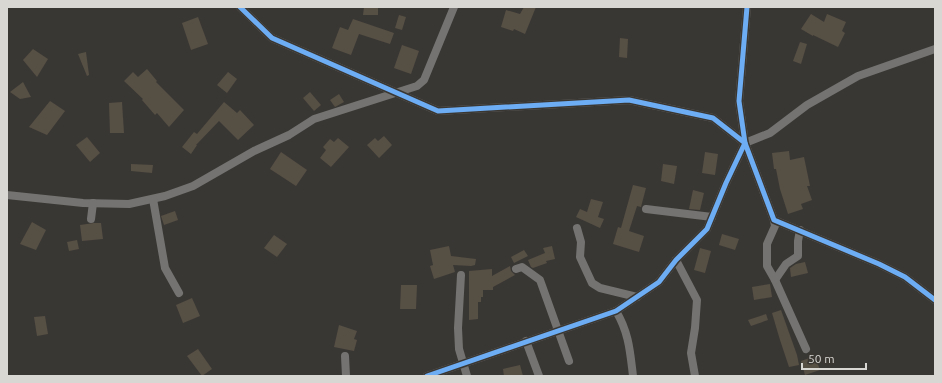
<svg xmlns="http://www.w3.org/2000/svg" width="942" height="383" viewBox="0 0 942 383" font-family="Ubuntu,sans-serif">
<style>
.building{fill:#564f44}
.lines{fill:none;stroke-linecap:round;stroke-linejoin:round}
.street{stroke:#747371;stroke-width:8}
.cycleway-casing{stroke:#3a3733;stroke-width:8}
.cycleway{stroke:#6dadf4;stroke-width:5}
</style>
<rect width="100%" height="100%" fill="#393734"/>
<g class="building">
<path d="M364,7H378V15H363Z"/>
<path d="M524,7H536L525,34L514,29L513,31L501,27L506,10L520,14Z"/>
<path d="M811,14L824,22L827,14L846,22L842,31L845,33L838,47L813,35V36L801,29Z"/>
<path d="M399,15L406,17L402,30L395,28Z"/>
<path d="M198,17L208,44L191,50L182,23Z"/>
<path d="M353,19L394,33L390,44L359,34L351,55L332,48L340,27L348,30Z"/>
<path d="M620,38L628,39L627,58L619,57Z"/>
<path d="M800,42L807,44L801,64L793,61Z"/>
<path d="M402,45L419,51L411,74L394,68Z"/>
<path d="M33,49L48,59L37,77L23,60Z"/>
<path d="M86,52L89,75L87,76L78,54Z"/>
<path d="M147,69L157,81L156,82L184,110L169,127L157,113L155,115L142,100L143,99L124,81L133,72L138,77Z"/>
<path d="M228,72L237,79L227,93L217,85Z"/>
<path d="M23,82L31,97L20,99L10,92Z"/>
<path d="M310,92L321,105L314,111L303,98Z"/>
<path d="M339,94L344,102L335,107L330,100Z"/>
<path d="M50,101L65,111L47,135L29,127Z"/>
<path d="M122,102L124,133H110L109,103Z"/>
<path d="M224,102L237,113L240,110L254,125L238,140L219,121L196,145H197L191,154L182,147L194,132L197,134Z"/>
<path d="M384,136L392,145L379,158L367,145L375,138L378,141Z"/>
<path d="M87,137L100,153L90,162L76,145Z"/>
<path d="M338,138L349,147L331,167L320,158L326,150L323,147L330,139L334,142Z"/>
<path d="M789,151L790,160L804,157L810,186H807L812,200L801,204L803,209L788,214L780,189L776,169H774L772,153Z"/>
<path d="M281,152L307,170L296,186L270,169Z"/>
<path d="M705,152L718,154L715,175L702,173Z"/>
<path d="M131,164L153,165L152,173L131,171Z"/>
<path d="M663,164L677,166L674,184L661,181Z"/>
<path d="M633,185L646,188L641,207L637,206L629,231L644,236L639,252L613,244L618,227L621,228Z"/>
<path d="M693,190L704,193L700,210L689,209Z"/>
<path d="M591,199L603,202L598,217L604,219L600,228L576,217L580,209L587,212Z"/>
<path d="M175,211L178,220L164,225L161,216Z"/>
<path d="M32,222L46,230L36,250L20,244Z"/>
<path d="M94,223H101L103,239L82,241L80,225Z"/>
<path d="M722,234L739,239L735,250L719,245Z"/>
<path d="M274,235L287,244L277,257L264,248Z"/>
<path d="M77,240L79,249L69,251L67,242Z"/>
<path d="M449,246L451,256L476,259L475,265L471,266L453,265L455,272L434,279L430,266L433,265L430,250Z"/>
<path d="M552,246L555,259L546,261L547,263L533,268L531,267L528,260L545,253L543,248Z"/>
<path d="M700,248L711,251L705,273L694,270Z"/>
<path d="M524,250L528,256L514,263L511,257Z"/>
<path d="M805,262L808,273L791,277L790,268L796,264Z"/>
<path d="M510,266L511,271L515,275L493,287V290H483V297H481V302H478V319L469,320V271L492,269V276Z"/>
<path d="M770,284L772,297L754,300L752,287Z"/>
<path d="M401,285H417L416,309H400Z"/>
<path d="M192,298L200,316L183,323L176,305Z"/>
<path d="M781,310L797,355L799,365L789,367L780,340L772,313Z"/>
<path d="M766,314L768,320L751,326L748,320Z"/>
<path d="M45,316L48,334L37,336L34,317Z"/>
<path d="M339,325L357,331L354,339L357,340L354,351L334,347Z"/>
<path d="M198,349L212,369L202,376L187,356Z"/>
<path d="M815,356L820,370L805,375L801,361Z"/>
<path d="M520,365L523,376H504L503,369Z"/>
</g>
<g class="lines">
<g class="street">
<path d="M240,7L272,38L438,111L629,100L713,118L745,143L774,220L879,264L905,277L935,300"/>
<path d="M745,143L770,133L807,105L858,76L935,49"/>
<path d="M7,195L83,203L129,204L165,196L193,186L254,151L289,135L314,119L417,86L424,80L454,7"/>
<path d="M153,199L165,268L179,293"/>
<path d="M646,209L712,217"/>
<path d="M91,219L93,203"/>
<path d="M774,220L775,226L767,244V266L775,280L806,349"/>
<path d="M577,228L581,242L580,257L592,283L600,288L637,297"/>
<path d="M676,260L697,300L695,328L691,353L695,376"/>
<path d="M516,269L522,267L540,280L569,361"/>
<path d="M461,275L458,328L459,349L467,376"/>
<path d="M775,280L786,264L798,256V241L800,230"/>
<path d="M616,311C629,333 630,351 633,376"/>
<path d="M526,341L539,376"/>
<path d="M345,356L346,376"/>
<path d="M427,376L616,311L659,282L676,260L707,229L726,183L745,143L739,101L747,7"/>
</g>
<defs>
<g id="cycleway">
<path d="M240,7L272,38L438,111L629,100L713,118L745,143L774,220L879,264L905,277L935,300"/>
<path d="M427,376L616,311L659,282L676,260L707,229L726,183L745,143L739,101L747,7"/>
</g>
</defs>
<use href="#cycleway" class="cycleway-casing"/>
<use href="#cycleway" class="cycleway"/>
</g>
<rect width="942" height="383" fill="none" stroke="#d8d7d4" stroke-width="16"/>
<path d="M802 363v6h64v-6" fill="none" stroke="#d8d7d4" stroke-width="2"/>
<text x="808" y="363" font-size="12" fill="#d8d7d4" stroke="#3a3733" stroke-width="3" paint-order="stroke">50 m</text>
</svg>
